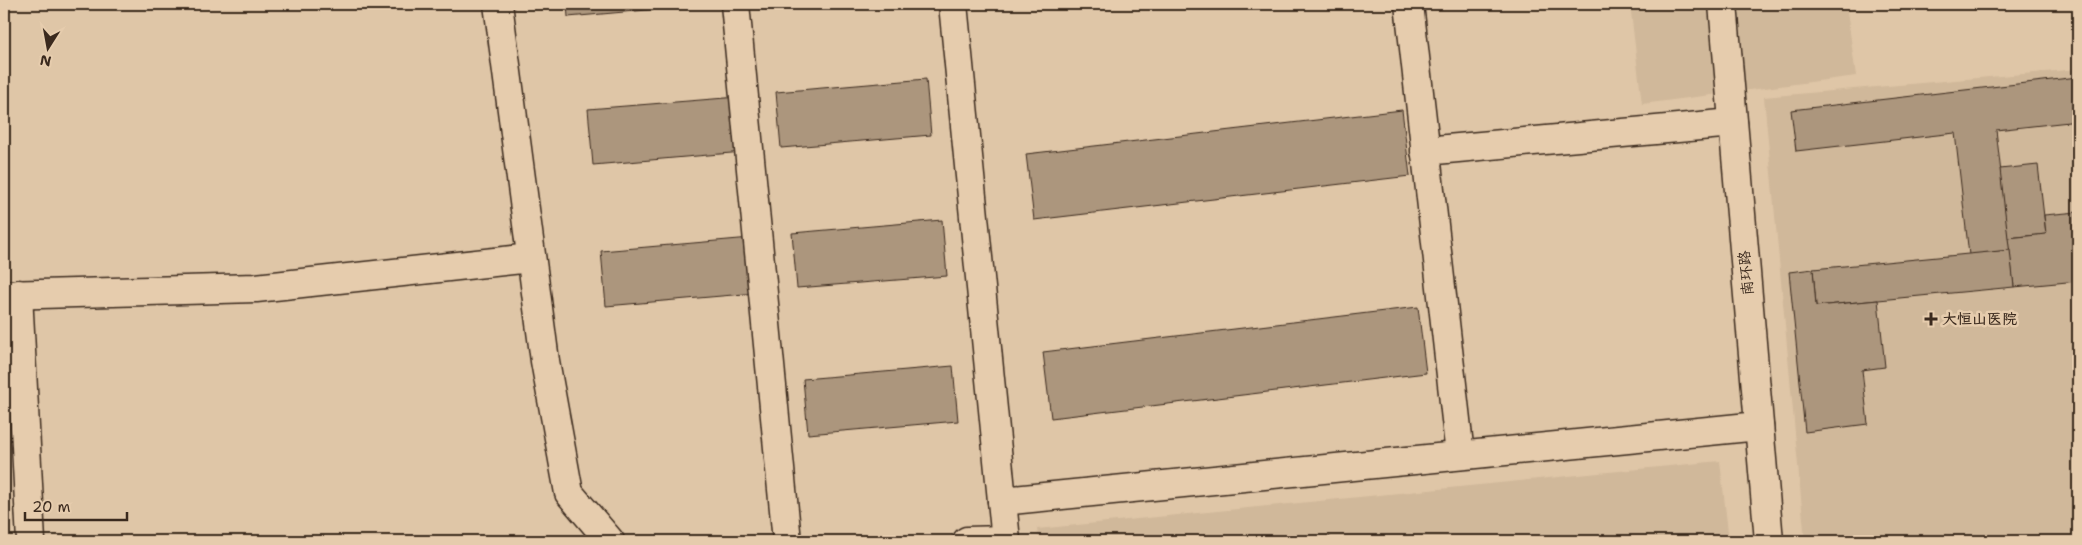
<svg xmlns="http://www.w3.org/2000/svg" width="2082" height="545" viewBox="0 0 2082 545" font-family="'Shantell Sans','LXGW WenKai TC',sans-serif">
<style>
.built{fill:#d0b89a}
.building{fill:#ac967d;stroke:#3b2a1e}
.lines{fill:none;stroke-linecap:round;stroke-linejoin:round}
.minor-casing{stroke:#3b2a1e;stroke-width:31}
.tertiary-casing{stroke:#3b2a1e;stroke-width:31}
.secondary-casing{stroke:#3b2a1e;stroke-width:31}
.minor{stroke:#e6ccad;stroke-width:28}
.tertiary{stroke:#e6ccad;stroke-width:28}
.secondary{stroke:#e6ccad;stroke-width:28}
.poi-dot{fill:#3b2a1e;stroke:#e6ccad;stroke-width:2}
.labels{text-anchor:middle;stroke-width:5;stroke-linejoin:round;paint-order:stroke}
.street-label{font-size:15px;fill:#3b2a1e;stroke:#e6ccad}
.poi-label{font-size:15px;font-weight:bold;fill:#3b2a1e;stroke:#e6ccad;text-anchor:start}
</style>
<rect width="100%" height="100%" fill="#dfc6a7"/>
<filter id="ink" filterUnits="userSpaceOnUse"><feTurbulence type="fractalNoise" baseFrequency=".02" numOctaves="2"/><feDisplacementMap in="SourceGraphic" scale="10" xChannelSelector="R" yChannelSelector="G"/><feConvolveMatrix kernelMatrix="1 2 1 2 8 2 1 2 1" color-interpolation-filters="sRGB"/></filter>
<g filter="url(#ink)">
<g class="built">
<path d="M1630,4H1846L1856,76L1642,104Z"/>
<path d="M2078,69V541H1805L1764,97Z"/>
<path d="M1720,461L1729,541H1039L1037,529Z"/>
</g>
<g class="building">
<path d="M567,4H714L568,17Z"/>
<path d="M2078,77V121L1996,130L2010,250L1969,255L1955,133L1796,151L1791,110Z"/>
<path d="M926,79L931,135L781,148L776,92Z"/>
<path d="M738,97L743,152L593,165L588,109Z"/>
<path d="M1402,110L1410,176L1034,220L1026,154Z"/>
<path d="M2038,165L2046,234L2008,238L2000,169Z"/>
<path d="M2078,212V281L2014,287L2008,238L2046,234L2044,215Z"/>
<path d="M942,220L947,276L797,288L792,233Z"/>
<path d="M751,238L756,293L606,306L601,251Z"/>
<path d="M2010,250L2014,287L1816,306L1813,269Z"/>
<path d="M1813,269L1816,306L1878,300L1885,367L1862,370L1868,424L1805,432L1789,272Z"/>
<path d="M1418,307L1426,373L1051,418L1043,352Z"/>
<path d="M953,366L958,421L808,434L803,379Z"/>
<path d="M1330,537L1331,541H1291Z"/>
</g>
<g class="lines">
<defs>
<g id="minor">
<path d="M498,4L545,361L569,493L610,541"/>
<path d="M735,4L787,541"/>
<path d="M1409,4L1460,455"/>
<path d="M1425,151L1733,123"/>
<path d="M18,294L31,541"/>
<path d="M4,295L256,288L531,258"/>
<path d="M967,541L1006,540"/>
</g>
<g id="tertiary">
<path d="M1723,4L1769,541"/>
<path d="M1002,501L1759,426"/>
</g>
<path id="secondary" d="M953,4L1006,541"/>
</defs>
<use href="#minor" class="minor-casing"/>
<use href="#tertiary" class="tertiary-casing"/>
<use href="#secondary" class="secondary-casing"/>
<use href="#minor" class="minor"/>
<use href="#tertiary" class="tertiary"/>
<use href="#secondary" class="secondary"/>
</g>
</g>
<path class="poi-dot" d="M1928.5 311.5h5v5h5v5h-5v5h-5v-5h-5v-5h5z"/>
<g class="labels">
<g class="street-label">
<text transform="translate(1746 273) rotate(-95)" y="5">南环路</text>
</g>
<g class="poi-label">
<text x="1942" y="324">大恒山医院</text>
</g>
</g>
<rect width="2082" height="545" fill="none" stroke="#e6ccad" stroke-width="20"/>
<rect x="10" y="10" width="2062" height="525" fill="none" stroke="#3b2a1e" stroke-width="2" filter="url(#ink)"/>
<g transform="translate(48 48) rotate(191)" stroke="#e6ccad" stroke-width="4" paint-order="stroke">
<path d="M0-4L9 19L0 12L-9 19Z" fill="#3b2a1e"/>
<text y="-8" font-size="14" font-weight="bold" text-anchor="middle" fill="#3b2a1e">N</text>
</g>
<path d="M25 512v8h102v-8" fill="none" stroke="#3b2a1e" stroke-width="2.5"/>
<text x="32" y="512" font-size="15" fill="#3b2a1e" stroke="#e6ccad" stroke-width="4" paint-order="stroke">20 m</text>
</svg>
